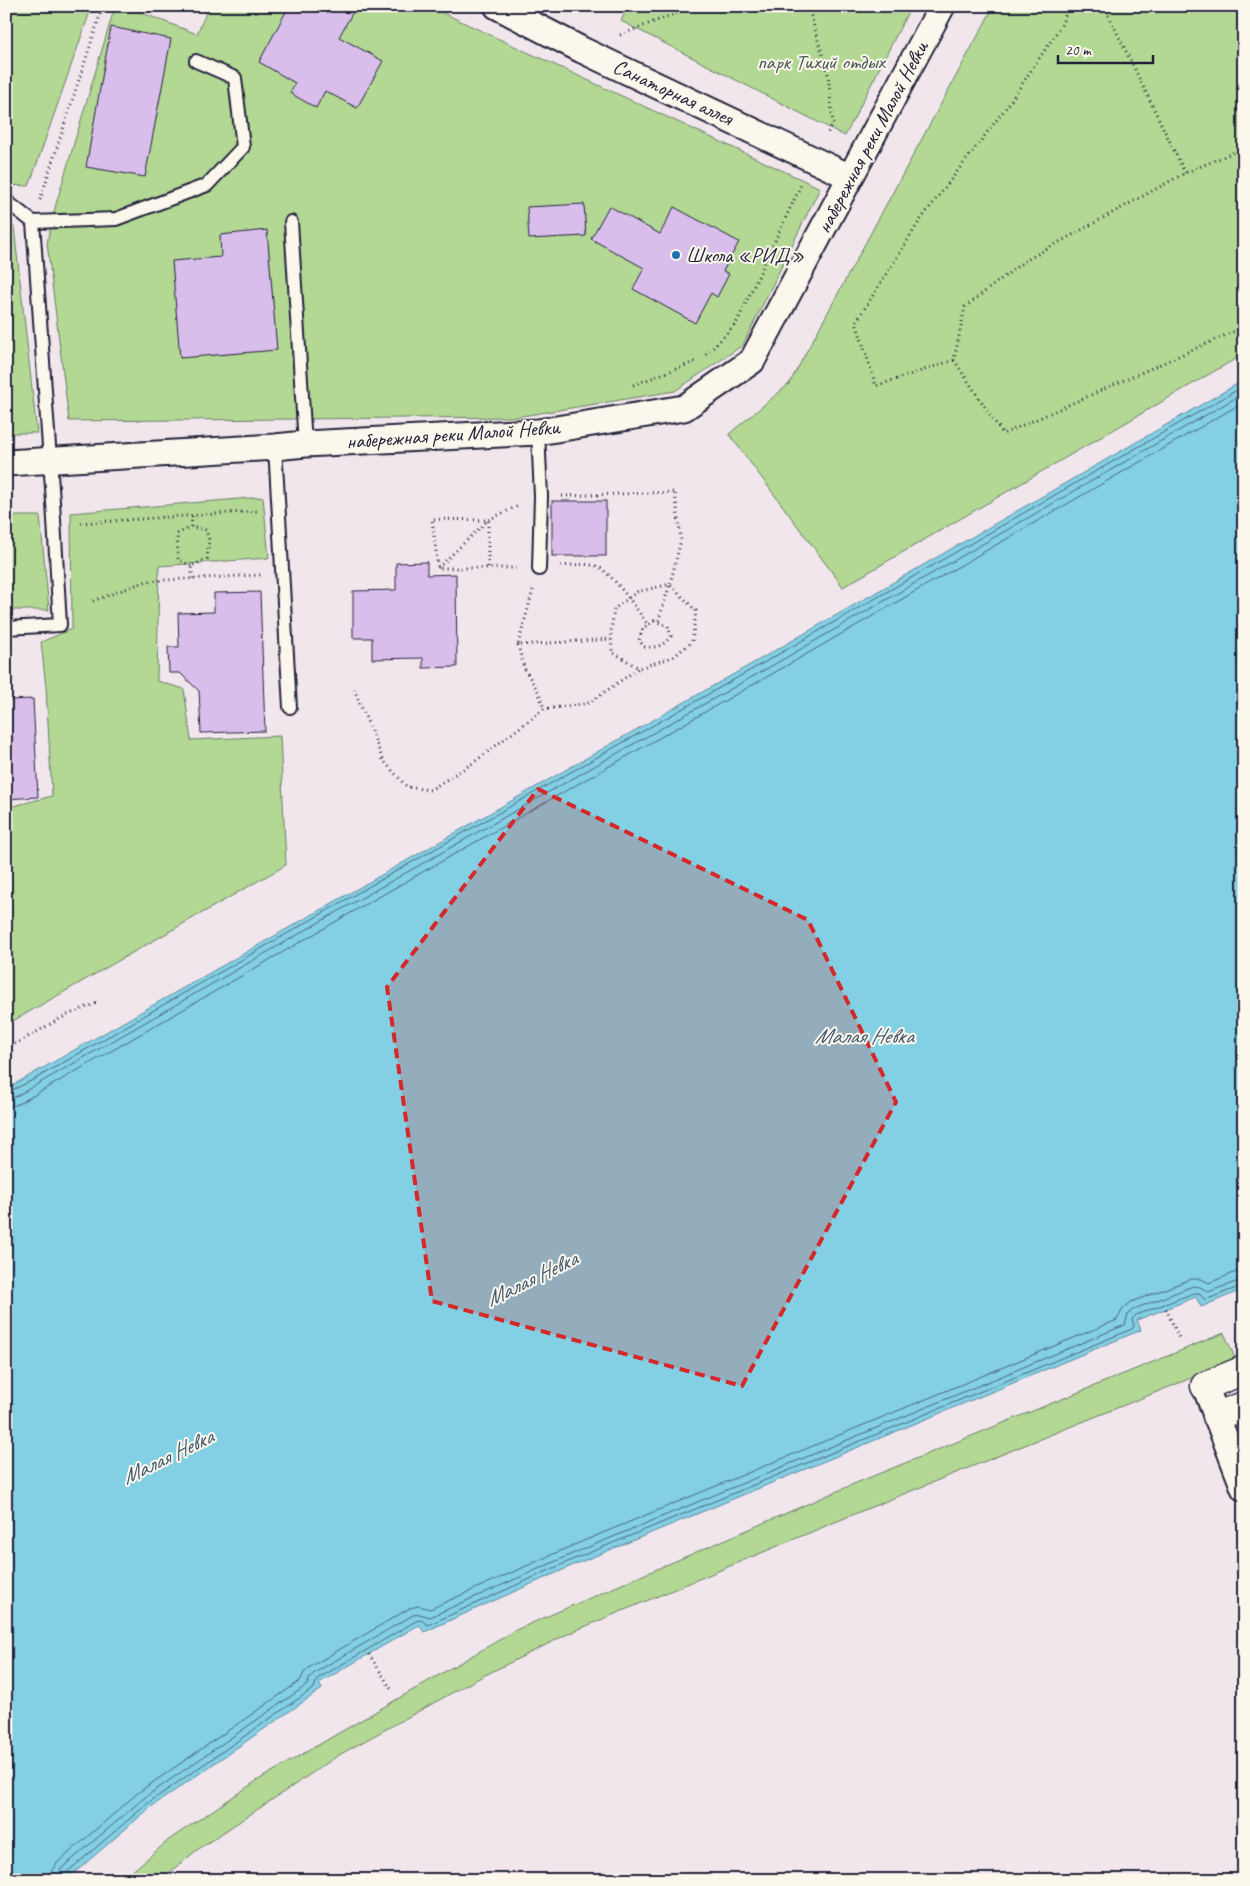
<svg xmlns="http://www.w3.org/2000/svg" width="1250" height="1886" viewBox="0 0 1250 1886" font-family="Caveat,sans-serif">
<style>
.green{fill:#b2d894;stroke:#6a7d68}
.water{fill:#83cfe3;stroke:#5c8aa0}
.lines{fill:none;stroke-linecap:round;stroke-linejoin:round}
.shore{stroke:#49677e;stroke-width:1}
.building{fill:#d9bdeb;stroke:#22223b}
.service-casing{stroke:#22223b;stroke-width:16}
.minor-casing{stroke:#22223b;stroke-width:29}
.secondary-casing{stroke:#22223b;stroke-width:31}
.path{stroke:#22223b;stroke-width:3;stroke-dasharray:1 4;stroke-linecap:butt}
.service{stroke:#fbf7ec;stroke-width:12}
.minor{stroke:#fbf7ec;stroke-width:25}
.secondary{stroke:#fbf7ec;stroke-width:28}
.marked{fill:#d62828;fill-opacity:0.2;stroke:#d62828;stroke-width:4;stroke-dasharray:10 6;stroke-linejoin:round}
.poi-dot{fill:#1f6fb2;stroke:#fbf7ec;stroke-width:2}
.labels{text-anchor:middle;stroke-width:4;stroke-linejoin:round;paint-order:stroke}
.park-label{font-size:21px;fill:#4d5956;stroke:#fbf7ec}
.street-label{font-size:21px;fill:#22223b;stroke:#fbf7ec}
.poi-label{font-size:21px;fill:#22223b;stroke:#fbf7ec;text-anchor:start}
.water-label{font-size:22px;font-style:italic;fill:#3f566d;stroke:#fbf7ec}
</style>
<rect width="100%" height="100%" fill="#f1e6ec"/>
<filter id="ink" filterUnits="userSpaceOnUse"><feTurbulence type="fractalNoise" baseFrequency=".02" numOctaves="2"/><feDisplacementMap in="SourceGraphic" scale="10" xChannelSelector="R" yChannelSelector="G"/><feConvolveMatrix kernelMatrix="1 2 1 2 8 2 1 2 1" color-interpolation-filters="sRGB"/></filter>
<g filter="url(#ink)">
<g class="green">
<path d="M6,6H92L29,186L6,185Z"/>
<path d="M115,6H124L197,34L209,6H428L820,188L743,345L675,391L516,417L69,421L47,243L56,204Z"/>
<path d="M628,6H911L845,136L621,21Z"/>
<path d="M994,6H1244V354L843,587L729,434L789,384Z"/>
<path d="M6,226L14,227L37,433H6Z"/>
<path d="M263,497L269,558L159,566L157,681L184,689L191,740L280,736L286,865L6,1025V808L52,796L46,687L41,642L72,629L71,513Z"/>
<path d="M6,516H40L49,610H6Z"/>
<path d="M1224,1333L1236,1360L864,1510L572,1632L481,1677L339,1755L197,1850L160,1880H122L170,1839L258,1780L518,1629L856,1483Z"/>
</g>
<path class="water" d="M1244,380V1289L1201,1307L1196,1297L1137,1320L1141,1330L576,1564L424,1632L419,1625L319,1683L322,1689L151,1807L66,1880H6V1089L769,654Z"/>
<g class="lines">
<g class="shore">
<path d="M6,1093L33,1080L361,891L772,658L1244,386"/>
<path d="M6,1099L13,1098L36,1085L365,896L775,664L1244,393"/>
<path d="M6,1106L16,1105L40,1092L368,903L779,670L1244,402"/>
<path d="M50,1880L51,1872L56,1864L139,1792L300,1681L304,1673L310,1667L410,1608L419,1606L430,1609L569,1547L1117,1320L1123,1309L1131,1302L1191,1279H1201L1209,1283L1236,1272L1244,1271"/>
<path d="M57,1880L61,1869L144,1798L307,1685L310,1678L314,1673L413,1615L420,1614L430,1617L572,1554L1125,1325L1128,1314L1134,1309L1193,1286L1200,1287L1208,1292L1244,1279"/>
<path d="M63,1880L65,1874L148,1803L314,1688L317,1679L416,1621L421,1620L428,1625L574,1559L1132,1329L1134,1326L1132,1319L1136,1315L1194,1293H1199L1205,1300L1244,1285"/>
</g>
</g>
<g class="building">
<path d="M289,6H351L355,8L339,37L383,61L357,108L325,91L316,108L290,93L295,83L259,62Z"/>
<path d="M111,27L171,39L145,177L86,167Z"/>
<path d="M584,204L586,236L529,239L527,207Z"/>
<path d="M609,206L660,234L674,207L739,242L723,271L729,274L717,297L711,293L695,323L633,289L644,268L591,239Z"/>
<path d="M267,230L277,350L180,358L172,261L221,257L220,235Z"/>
<rect x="552" y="501" width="54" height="55"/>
<path d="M427,562V575L456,574L457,667L423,668V658L372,659V638H353V591L396,590V563Z"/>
<path d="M260,592L265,731L201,733L199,691L180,673H169L168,647H179L178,613L214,612V593Z"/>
<path d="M6,685H10V700L33,699L38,797L6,799Z"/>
</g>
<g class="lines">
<defs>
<g id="service">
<path d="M6,201L33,222L116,219L207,185L243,147L235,78L196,61"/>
<path d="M291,222L305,444"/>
<path d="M538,432L541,496L539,569"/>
<path d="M275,447L290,707"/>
<path d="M6,628L60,625L53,502L33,222"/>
</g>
<g id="minor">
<path d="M497,6L582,50L850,177"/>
<path d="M6,463L275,447L305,444L538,432L684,408L752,361L942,6"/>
<path d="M1205,1386L1244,1488"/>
</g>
<g id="secondary">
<path d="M1205,1386L1244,1370"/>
<path d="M1217,1416L1244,1406"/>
</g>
</defs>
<use href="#service" class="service-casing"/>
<use href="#minor" class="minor-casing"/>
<use href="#secondary" class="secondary-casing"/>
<g class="path">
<path d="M808,6L828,74L833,124L827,134"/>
<path d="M1069,6L1061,26L1008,105L921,219L856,322L876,386L954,360L965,307L1023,262L1185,173L1244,148"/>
<path d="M1104,6L1185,173"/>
<path d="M620,35L695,6"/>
<path d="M40,200L103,6"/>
<path d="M706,355L736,324L801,185"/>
<path d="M954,360L1003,434L1244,327"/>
<path d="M633,385L697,361"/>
<path d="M562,496L675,492L681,540L670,584L637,592L614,609L611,631L612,652L639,668L673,657L692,642L696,611L670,584L658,622"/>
<path d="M192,516L191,527L206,530L209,540L207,559L191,566L193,579"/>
<path d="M81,523L258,511"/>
<path d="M191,566L178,559L177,534L191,527"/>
<path d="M561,566C573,565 584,563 596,566C610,570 639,612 648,625"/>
<path d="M488,567V520L432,519L438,568H516"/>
<path d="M438,568L488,520L518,506"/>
<path d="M533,590L518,645L611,639"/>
<path d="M93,601L147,581L261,575"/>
<path d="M654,621L668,626L671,636C663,646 657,648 644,647L639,640L643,628Z"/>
<path d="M518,645L524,668L539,693L544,709"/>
<path d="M354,689L383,760L407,787L430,790L473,763L544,709L589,703L639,668"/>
<path d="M6,1049L67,1015L97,1003"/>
<path d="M1166,1309L1180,1340"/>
<path d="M369,1654L393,1692"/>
</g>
<use href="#service" class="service"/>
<use href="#minor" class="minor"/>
<use href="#secondary" class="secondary"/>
</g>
</g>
<path class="marked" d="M538,789L808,920L896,1102L742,1386L432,1301L387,987Z"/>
<circle class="poi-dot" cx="676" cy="255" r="5"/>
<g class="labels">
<g class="park-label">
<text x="821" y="69">парк Тихий отдых</text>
</g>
<g class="street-label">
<text transform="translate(673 92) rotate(25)" y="7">Санаторная аллея</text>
<text transform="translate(872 137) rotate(-62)" y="7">набережная реки Малой Невки</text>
<text transform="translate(453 434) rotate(-4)" y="7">набережная реки Малой Невки</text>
</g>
<g class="poi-label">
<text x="686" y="262">Школа «РИД»</text>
</g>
<g class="water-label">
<text x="864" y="1043">Малая Невка</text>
<text transform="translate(531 1278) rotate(-26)" y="8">Малая Невка</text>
<text transform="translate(167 1456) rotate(-26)" y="8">Малая Невка</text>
</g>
</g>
<rect width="1250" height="1886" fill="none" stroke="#fbf7ec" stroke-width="25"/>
<rect x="12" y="12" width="1225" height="1861" fill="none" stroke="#22223b" stroke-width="2" filter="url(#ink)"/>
<path d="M1058 55v8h95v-8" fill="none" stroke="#22223b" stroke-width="2.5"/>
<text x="1065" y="55" font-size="15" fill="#22223b" stroke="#fbf7ec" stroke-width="4" paint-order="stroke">20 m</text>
</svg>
